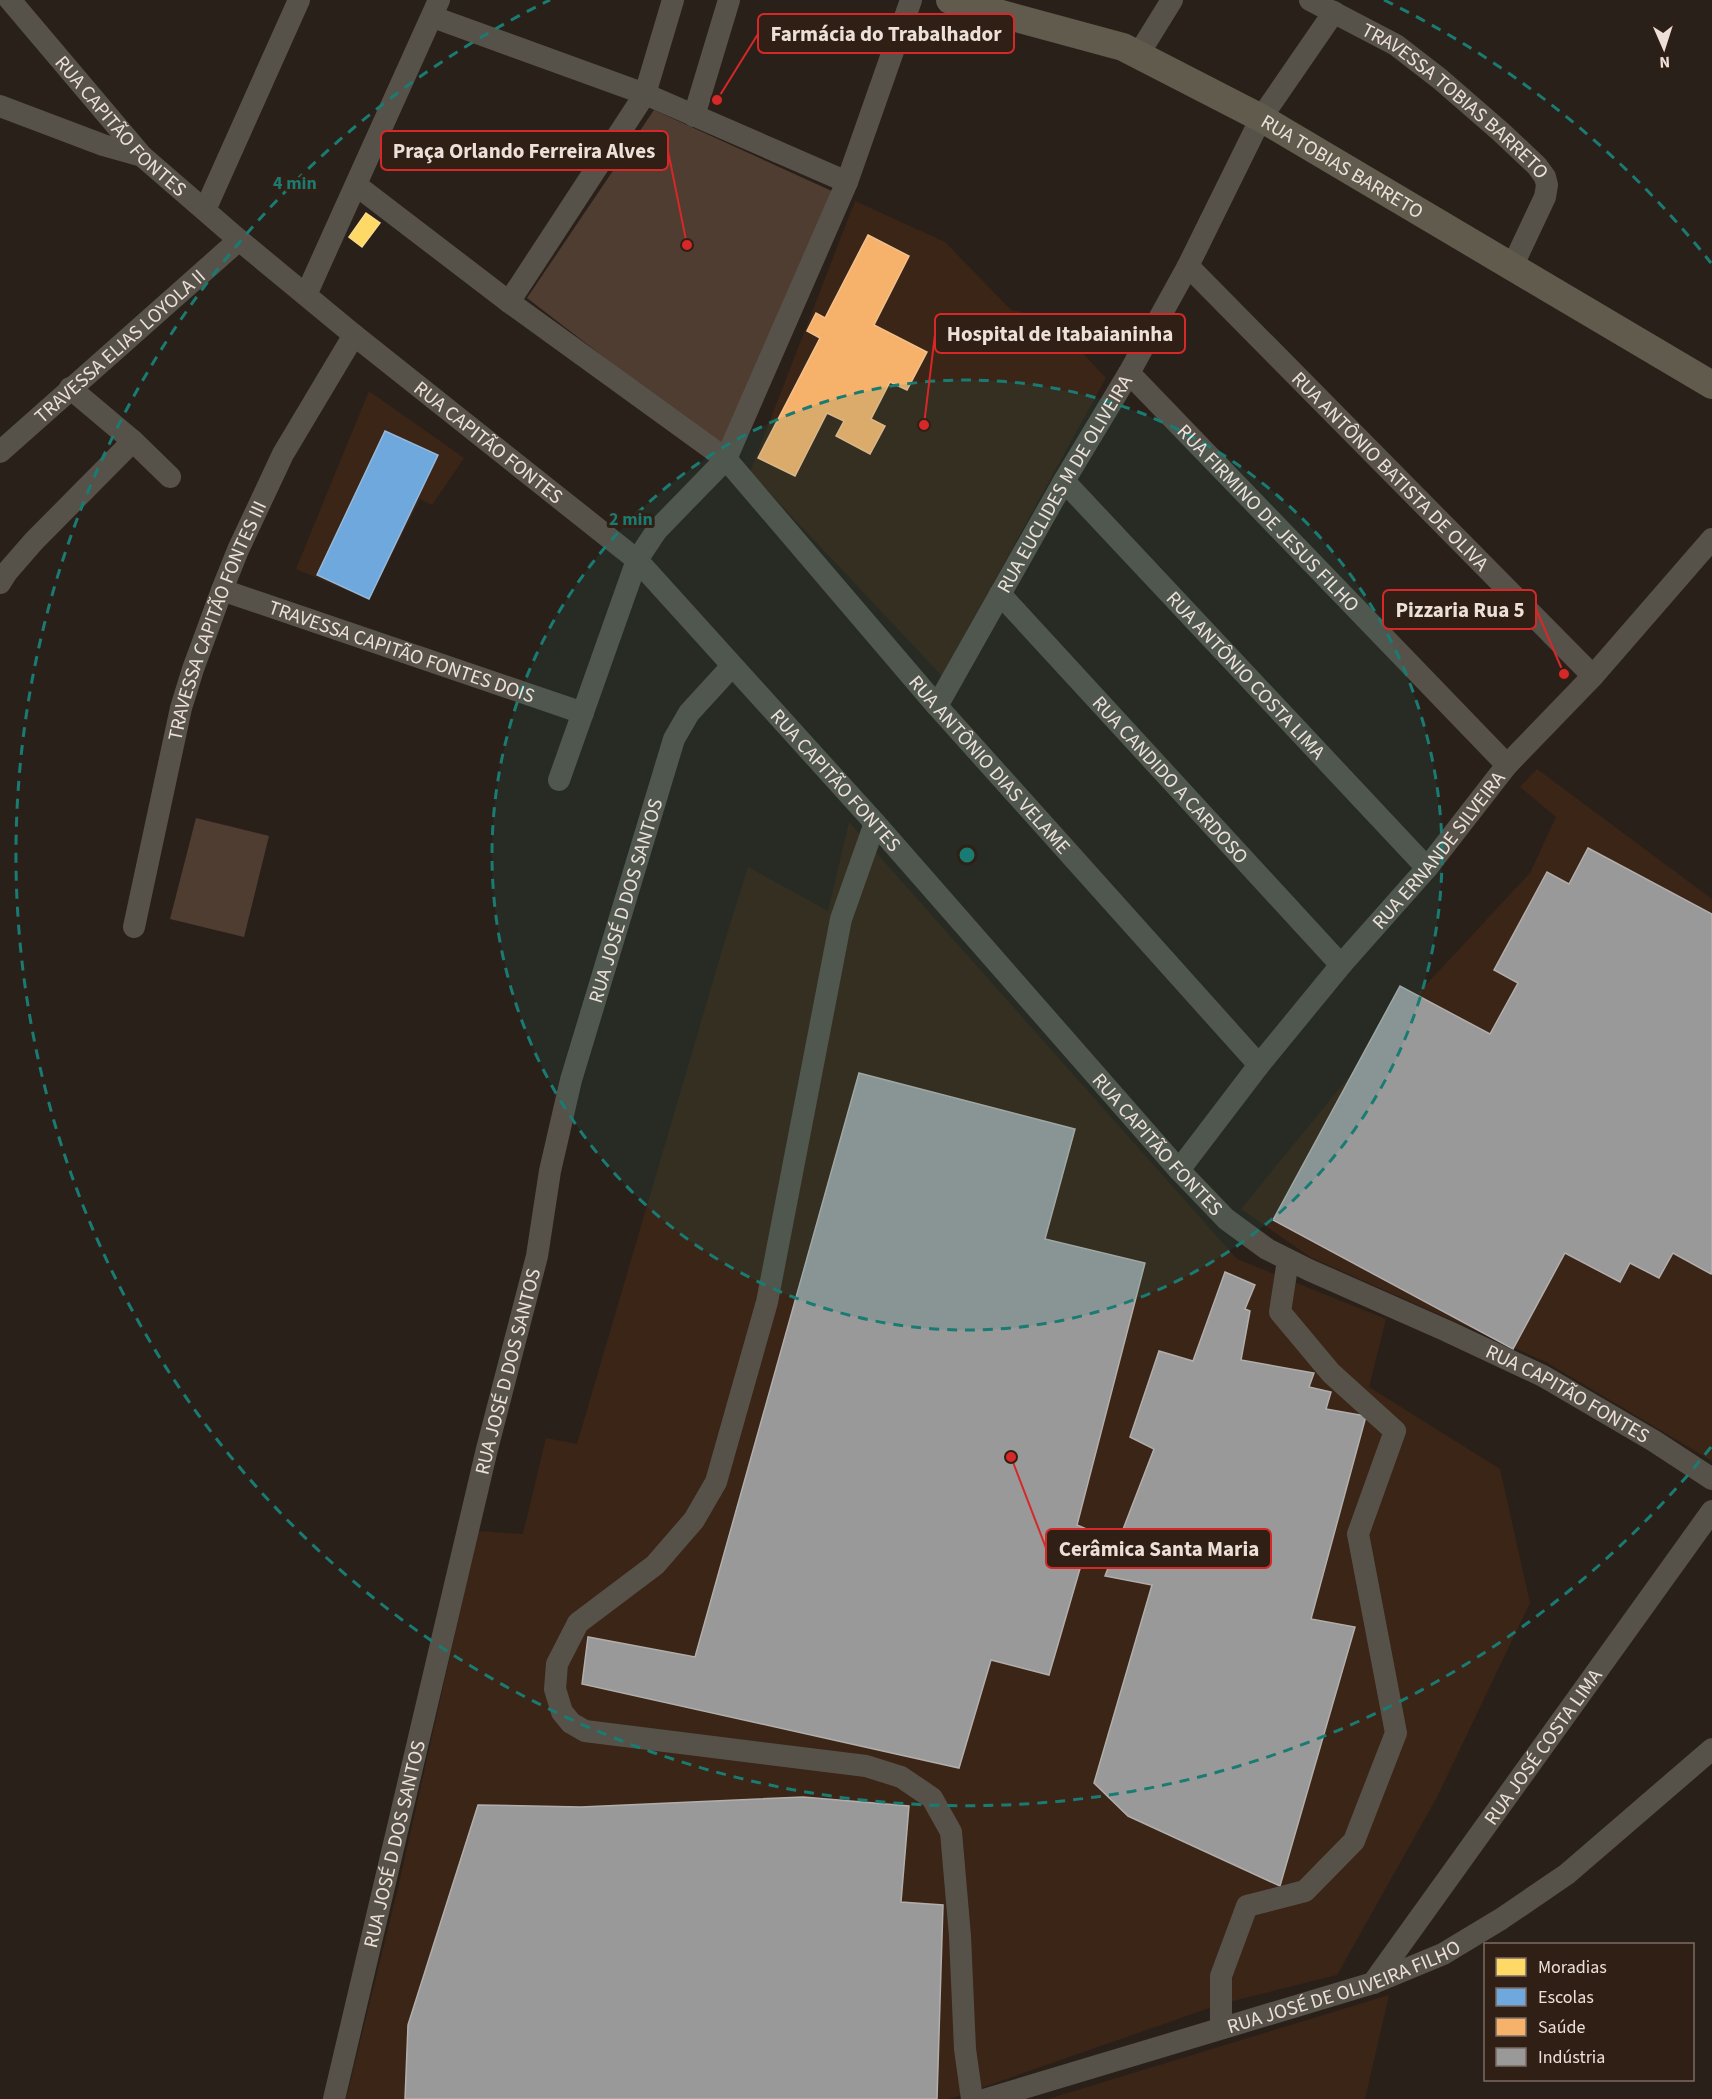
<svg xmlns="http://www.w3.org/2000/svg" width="1712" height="2099" viewBox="0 0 1712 2099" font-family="'Source Sans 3',sans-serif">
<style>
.built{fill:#3a2517}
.green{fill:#4f3d31}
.homes{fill:#ffd966;stroke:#f9db88;stroke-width:1.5}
.schools{fill:#6fa8dc;stroke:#94b9db;stroke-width:1.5}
.health{fill:#f6b26b;stroke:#f3c08c;stroke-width:1.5}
.industry{fill:#999;stroke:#b2aeac;stroke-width:1.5}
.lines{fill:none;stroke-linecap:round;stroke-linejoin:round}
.minor{stroke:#575249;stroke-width:22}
.major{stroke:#605b4c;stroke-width:28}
.ring{fill:none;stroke:#1a7b73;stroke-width:3;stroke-dasharray:10 8}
.labels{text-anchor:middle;stroke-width:6;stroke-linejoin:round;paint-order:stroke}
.street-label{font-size:20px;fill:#ece0d9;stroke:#301f14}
.centre{fill:#1a7b73;stroke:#301f14;stroke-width:3}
.ring-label{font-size:18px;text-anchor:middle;font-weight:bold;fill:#1a7b73;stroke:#301f14;stroke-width:6;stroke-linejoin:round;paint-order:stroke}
.leader{fill:none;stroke:#d62828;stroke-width:2}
.callout-dot{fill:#d62828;stroke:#301f14;stroke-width:2}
.callout{fill:#301f14;stroke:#d62828;stroke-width:2}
.callout-label{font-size:21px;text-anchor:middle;font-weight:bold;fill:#ece0d9}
</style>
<rect width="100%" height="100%" fill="#2a201a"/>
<g class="built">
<path d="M855,201L945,242L1011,310L1050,318L1106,378L942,676L750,472Z"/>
<path d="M369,391L464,458L432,505L420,499L369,600L296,569Z"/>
<path d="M1537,769L1712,899V1461L1546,1362L1310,1257L1241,1209L1409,1003L1530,873L1556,817L1520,787Z"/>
<path d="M849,822L1237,1259L1386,1319L1369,1387L1500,1469L1530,1603L1437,1797L1337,1975L1221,2004L949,2099H346L398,1888L478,1531L523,1534L546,1438L577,1444L723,947L748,867L828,911Z"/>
<path d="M1389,1995L1365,2099H1048Z"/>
</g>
<g class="green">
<path d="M654,110L834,192L722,448L527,298Z"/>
<path d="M196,818L269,836L244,937L170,919Z"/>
</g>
<path class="homes" d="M366,213L380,223L362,247L349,237Z"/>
<path class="schools" d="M385,431L438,455L369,599L317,575Z"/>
<path class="health" d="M868,235L909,256L874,325L927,352L907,390L890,382L871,419L885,426L870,454L836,436L844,421L827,413L795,476L758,458L820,338L807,331L816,313L825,318Z"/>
<g class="industry">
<path d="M1588,848L1712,914V1272L1711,1274L1673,1253L1659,1278L1630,1263L1620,1282L1565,1253L1513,1349L1273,1220L1400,986L1490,1034L1518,983L1494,970L1547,872L1569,884Z"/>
<path d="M859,1073L1075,1129L1045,1239L1145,1263L1077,1525L1091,1531L1049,1675L991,1660L959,1768L582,1684L588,1637L695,1657Z"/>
<path d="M1225,1272L1255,1285L1245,1309L1250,1311L1241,1360L1314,1373L1309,1387L1331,1392L1326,1409L1366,1416L1311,1619L1355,1627L1280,1886L1128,1816L1094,1783L1152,1585L1105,1576L1154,1449L1130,1437L1159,1351L1193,1361Z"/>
<path d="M803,1797L909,1806L901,1902L943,1905L937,2099H405L408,2025L478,1805L581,1807Z"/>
</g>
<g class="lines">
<g class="minor">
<path id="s1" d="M10,0L142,156L239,240L354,335L637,560L875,823L1179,1170L1226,1219L1267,1249L1309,1270L1447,1331L1543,1376L1654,1441L1712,1479"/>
<path id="s2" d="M1310,0L1396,45L1440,79L1501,132L1537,166L1545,177L1547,185L1545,197L1512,267"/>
<path d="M433,17L645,94L847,182"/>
<path d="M1138,55L1172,0"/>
<path d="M0,106L103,145L142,156"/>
<path d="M694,116L729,0"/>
<path id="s3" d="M356,185L509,302L726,459L937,706L1259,1065"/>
<path d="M205,210L299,0"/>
<path id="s4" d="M1188,266L1593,676"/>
<path d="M306,295L439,0"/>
<path d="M509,302L645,94L673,0"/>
<path id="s5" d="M1129,373L1507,765"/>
<path d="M70,388L133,441L170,477"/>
<path id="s6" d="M0,452L239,240"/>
<path id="s7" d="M1064,481L1427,868"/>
<path d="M0,583L7,572L34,541L133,441"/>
<path id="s8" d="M222,590L583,713"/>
<path id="s9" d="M1000,594L1341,965"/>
<path id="s10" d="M937,706L1064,481L1129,373L1188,266L1261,118L1334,12"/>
<path d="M559,780L637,560L657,530L726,459L847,182L911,0"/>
<path d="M875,823L841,919L767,1302L716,1482L694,1520L655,1565L578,1623L557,1664L555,1689L562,1712L571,1723L585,1731L866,1766L901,1777L932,1798L951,1832L960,1936L965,2049L972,2099"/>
<path id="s11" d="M134,927L181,708L193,669L222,590L238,550L283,454L354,335"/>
<path id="s12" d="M1179,1170L1259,1065L1341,965L1427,868L1507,765L1593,676L1712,539"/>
<path id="s13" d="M1373,1983L1712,1511"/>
<path d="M1221,2028V1976L1247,1906L1305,1891L1354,1841L1396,1733L1358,1534L1395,1431L1331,1373L1280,1312L1288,1260"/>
<path id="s14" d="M334,2099L487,1449L537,1256L550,1171L571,1080L674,739L689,713L732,666"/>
<path id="s15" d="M987,2099L1373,1983L1443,1954L1501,1919L1567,1874L1712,1749"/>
</g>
<path class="major" id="s16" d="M950,0L1123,47L1261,118L1712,385"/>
</g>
<circle cx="967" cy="855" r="475" fill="#1a7b73" fill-opacity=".12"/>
<g class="ring">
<circle cx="967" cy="855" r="475"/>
<path d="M1711 1447A951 951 0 1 1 550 0M1384 0A951 951 0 0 1 1711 263"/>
</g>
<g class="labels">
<g class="street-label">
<text dy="7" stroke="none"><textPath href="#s2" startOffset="178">TRAVESSA TOBIAS BARRETO</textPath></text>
<text dy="7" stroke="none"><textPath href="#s1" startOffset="168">RUA CAPITÃO FONTES</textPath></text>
<text dy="7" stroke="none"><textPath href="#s16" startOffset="429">RUA TOBIAS BARRETO</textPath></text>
<text dy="7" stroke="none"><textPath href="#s6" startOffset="160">TRAVESSA ELIAS LOYOLA II</textPath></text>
<text dy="7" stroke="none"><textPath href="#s1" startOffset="654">RUA CAPITÃO FONTES</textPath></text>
<text dy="7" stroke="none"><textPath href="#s4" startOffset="288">RUA ANTÔNIO BATISTA DE OLIVA</textPath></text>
<text dy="7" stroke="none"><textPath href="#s10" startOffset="256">RUA EUCLIDES M DE OLIVEIRA</textPath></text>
<text dy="7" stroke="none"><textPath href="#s5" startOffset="201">RUA FIRMINO DE JESUS FILHO</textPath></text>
<text dy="7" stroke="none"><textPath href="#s11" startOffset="318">TRAVESSA CAPITÃO FONTES III</textPath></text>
<text dy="7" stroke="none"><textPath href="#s8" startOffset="190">TRAVESSA CAPITÃO FONTES DOIS</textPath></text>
<text dy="7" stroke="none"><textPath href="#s7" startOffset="266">RUA ANTÔNIO COSTA LIMA</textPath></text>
<text dy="7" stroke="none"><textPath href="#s3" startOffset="864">RUA ANTÔNIO DIAS VELAME</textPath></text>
<text dy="7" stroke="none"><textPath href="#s9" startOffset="252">RUA CANDIDO A CARDOSO</textPath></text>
<text dy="7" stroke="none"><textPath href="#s1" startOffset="1140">RUA CAPITÃO FONTES</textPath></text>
<text dy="7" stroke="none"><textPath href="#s12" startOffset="412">RUA ERNANDE SILVEIRA</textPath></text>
<text dy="7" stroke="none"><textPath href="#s14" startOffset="1234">RUA JOSÉ D DOS SANTOS</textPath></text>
<text dy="7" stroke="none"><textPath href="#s1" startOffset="1626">RUA CAPITÃO FONTES</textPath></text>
<text dy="7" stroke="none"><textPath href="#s14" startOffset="748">RUA JOSÉ D DOS SANTOS</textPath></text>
<text dy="7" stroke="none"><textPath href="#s1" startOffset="2112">RUA CAPITÃO FONTES</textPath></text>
<text dy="7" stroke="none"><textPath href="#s13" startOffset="291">RUA JOSÉ COSTA LIMA</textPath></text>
<text dy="7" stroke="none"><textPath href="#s14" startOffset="262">RUA JOSÉ D DOS SANTOS</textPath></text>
<text dy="7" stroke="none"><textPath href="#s15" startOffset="374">RUA JOSÉ DE OLIVEIRA FILHO</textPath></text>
</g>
</g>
<circle cx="967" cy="855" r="9" class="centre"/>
<g class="ring-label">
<text x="295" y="189">4 min</text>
<text x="631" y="525">2 min</text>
</g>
<path class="leader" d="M717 100L758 34M687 245L668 151M924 425L935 334M1564 674L1536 609M1011 1457L1046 1548"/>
<g class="callout-dot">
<circle cx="717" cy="100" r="6"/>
<circle cx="687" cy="245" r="6"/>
<circle cx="924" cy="425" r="6"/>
<circle cx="1564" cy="674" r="6"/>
<circle cx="1011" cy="1457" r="6"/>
</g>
<g class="callout">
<rect x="758" y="14" width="256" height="39" rx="6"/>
<rect x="381" y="131" width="287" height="39" rx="6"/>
<rect x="935" y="314" width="250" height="39" rx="6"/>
<rect x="1383" y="590" width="153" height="39" rx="6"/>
<rect x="1046" y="1529" width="225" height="39" rx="6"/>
</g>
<g class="callout-label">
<text x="886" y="41">Farmácia do Trabalhador</text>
<text x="524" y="158">Praça Orlando Ferreira Alves</text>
<text x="1060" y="341">Hospital de Itabaianinha</text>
<text x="1460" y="617">Pizzaria Rua 5</text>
<text x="1159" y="1556">Cerâmica Santa Maria</text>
</g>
<rect x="1484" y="1943" width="210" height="138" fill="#301f14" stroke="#7b6c63" stroke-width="1.5"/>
<rect x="1496" y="1958" width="30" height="18" fill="#ffd966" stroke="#7b6c63" stroke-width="1.5"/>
<text x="1538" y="1973" font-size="18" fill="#ece0d9">Moradias</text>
<rect x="1496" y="1988" width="30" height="18" fill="#6fa8dc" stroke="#7b6c63" stroke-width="1.5"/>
<text x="1538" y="2003" font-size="18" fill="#ece0d9">Escolas</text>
<rect x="1496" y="2018" width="30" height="18" fill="#f6b26b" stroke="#7b6c63" stroke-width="1.5"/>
<text x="1538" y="2033" font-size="18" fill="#ece0d9">Saúde</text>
<rect x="1496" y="2048" width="30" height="18" fill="#999999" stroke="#7b6c63" stroke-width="1.5"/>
<text x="1538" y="2063" font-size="18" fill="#ece0d9">Indústria</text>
<g transform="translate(1664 48) rotate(177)" stroke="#301f14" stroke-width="4.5" paint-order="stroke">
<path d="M0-4.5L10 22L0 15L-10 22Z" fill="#ece0d9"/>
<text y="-9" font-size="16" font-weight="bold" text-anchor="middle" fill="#ece0d9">N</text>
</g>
</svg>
